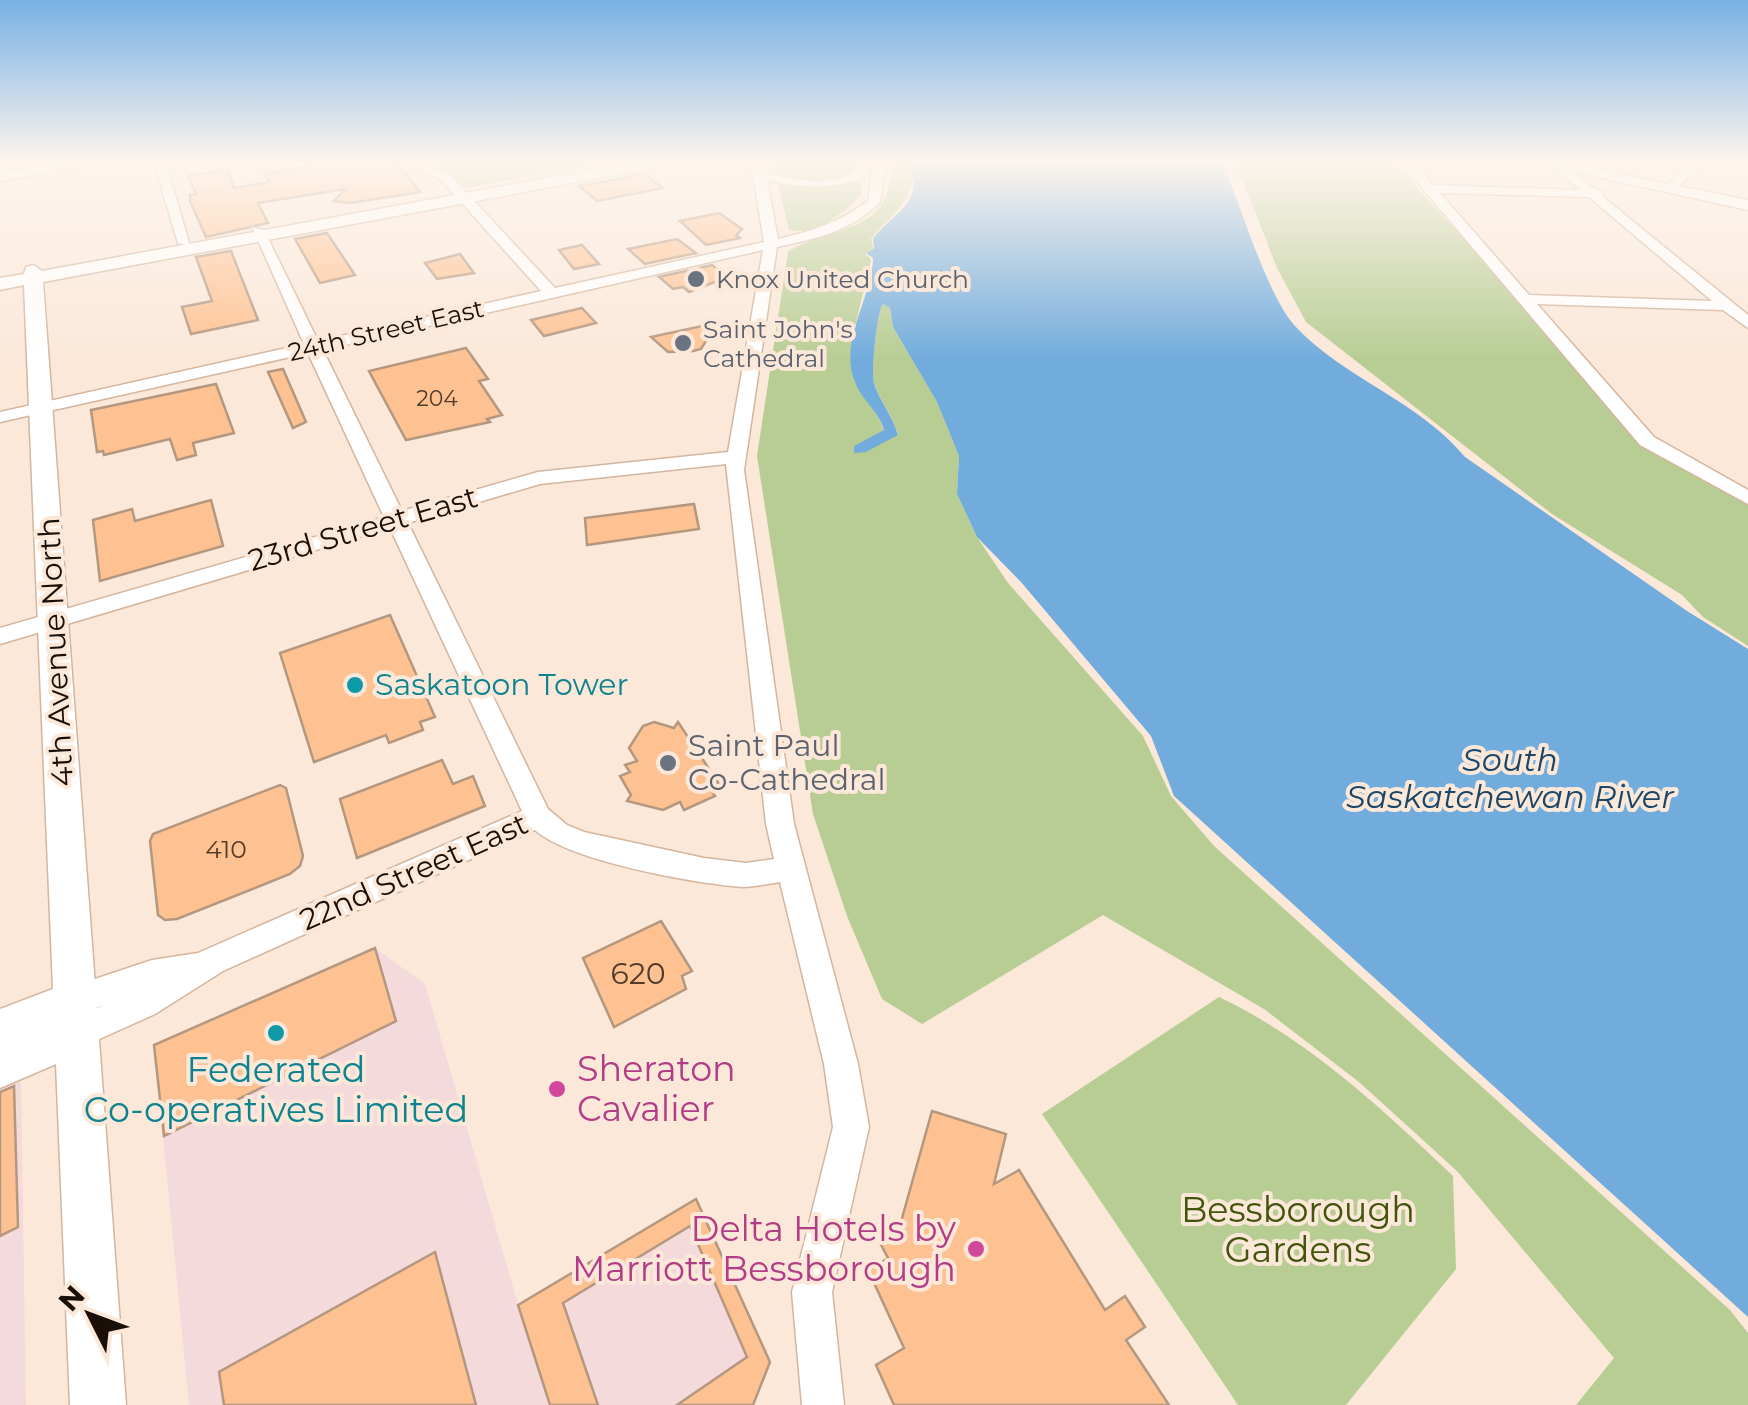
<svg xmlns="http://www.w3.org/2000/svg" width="1748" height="1405" viewBox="0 0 1748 1405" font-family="Montserrat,sans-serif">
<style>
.commercial{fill:#f5dadc}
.green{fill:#b8cd94}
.water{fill:#71acdc}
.building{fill:#fec292;stroke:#b4977f;stroke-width:2.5}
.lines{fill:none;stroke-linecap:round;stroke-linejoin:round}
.minor-casing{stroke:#d4b59d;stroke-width:3}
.major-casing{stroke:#d4b59d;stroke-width:3}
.minor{fill:#fff;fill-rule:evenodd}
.major{fill:#fff;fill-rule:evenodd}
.worship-dot{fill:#6b7280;stroke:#fbe8d9;stroke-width:4}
.culture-dot{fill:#0f9aa8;stroke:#fbe8d9;stroke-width:4}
.hotel-dot{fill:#d1479c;stroke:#fbe8d9;stroke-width:4}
.labels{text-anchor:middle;stroke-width:8;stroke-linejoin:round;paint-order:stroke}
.far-number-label{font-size:22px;fill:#533c2a}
.far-worship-label{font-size:25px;fill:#5b616d;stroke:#fbe8d9;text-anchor:start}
.far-street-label{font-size:25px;fill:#1a0f07;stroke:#fbe8d9}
.number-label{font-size:25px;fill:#533c2a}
.street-label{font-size:30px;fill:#1a0f07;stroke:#fbe8d9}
.culture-label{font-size:30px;fill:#0d838f;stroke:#fbe8d9;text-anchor:start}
.worship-label{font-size:30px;fill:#5b616d;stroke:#fbe8d9;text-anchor:start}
.near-number-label{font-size:30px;fill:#533c2a}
.water-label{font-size:32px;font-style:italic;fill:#1a4667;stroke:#fbe8d9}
.near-hotel-label{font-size:35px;fill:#b23c85;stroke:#fbe8d9;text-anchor:start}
.near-culture-label{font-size:35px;fill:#0d838f;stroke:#fbe8d9}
.near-park-label{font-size:35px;fill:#42550b;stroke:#fbe8d9}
</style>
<rect width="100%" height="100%" fill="#fbe8d9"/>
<g class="commercial">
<path d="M375,948L425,984L518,1304L696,1199L770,1362L753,1405H189L154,1045Z"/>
<path d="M21,1081L26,1405H0V1090Z"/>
</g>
<g class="green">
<path d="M431,163H603L467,188Z"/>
<path d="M773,163H860L861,194C847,212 814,236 789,230Z"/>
<path d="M890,163H905L913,175C909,208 889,215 871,239L873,248L865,253L871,260C866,289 842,354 856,384C864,401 878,411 884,431L855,446L898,434C893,416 877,395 874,383C871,370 877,312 883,304L890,308L893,327L937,402L959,456L957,494L977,537L1008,583L1143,736L1171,796L1214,846L1730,1310L1748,1333V1405H1576L1614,1358L1457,1171L1359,1082L1264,1009L1103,915L922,1024L882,999L847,916L813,814L757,456L788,252C831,224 895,236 890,163Z"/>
<path d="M1236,163H1395L1648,443L1748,499V646L1703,617L1682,595L1552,514L1306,322L1277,268Z"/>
<path d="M1219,997C1309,1040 1381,1108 1453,1176L1456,1269L1346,1405H1238L1042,1114Z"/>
</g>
<path class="water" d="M907,163H1226L1227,174C1243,213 1269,299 1296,327C1345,379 1419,401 1465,457L1687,611L1748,649V1317L1174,796L1151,736L1021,582L977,537L957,494L959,456L937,402L893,327L890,308L883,304C877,312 871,370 874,383C877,396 893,416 898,435L866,452L854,453V446L884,430C878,410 862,401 855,382C838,342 873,295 873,258L866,253L874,248L873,239C893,212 928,202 907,163Z"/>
<g class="building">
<path d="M307,163H398L420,192L350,203L334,201L345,189L258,203L268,223L206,237L190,201V195L196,194L189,178L191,175L228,170L234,188L269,182L264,174L309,166Z"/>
<path d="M644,174L663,188L597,201L579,186Z"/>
<path d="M719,213L742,229L736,235L740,238L706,245L680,221Z"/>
<path d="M327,233L355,275L320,283L295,239Z"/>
<path d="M677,239L696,253L645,264L628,249Z"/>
<path d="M582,245L599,264L574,269L559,250Z"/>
<path d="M231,251L258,320L191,334L182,307L212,301L196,257Z"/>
<path d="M460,254L474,273L437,279L425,263Z"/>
<path d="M712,265L728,277L689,292L683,287L673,289L659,277Z"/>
<path d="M582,308L596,323L544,336L531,320Z"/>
<path d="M702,326L711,333L701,349L693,351L668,352L651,337Z"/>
<path d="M466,348L488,379L479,381L502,415L487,419L490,422L406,440L369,371Z"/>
<path d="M283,369L306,422L293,428L268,372Z"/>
<path d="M216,384L234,433L193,443L196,455L177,460L170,439L104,455L103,451L97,452L91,410Z"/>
<path d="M211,500L223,546L100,581L93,520L132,509L135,521Z"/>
<path d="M694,504L699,529L587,545L585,518Z"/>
<path d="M390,615L435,717L420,722L423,730L389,743L386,735L314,762L280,653Z"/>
<path d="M654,722L674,728L678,722L719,784L710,788L715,796L684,810L680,802L663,810L627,801L631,795L620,776L630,772L625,765L637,761L629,748L643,726Z"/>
<path d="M442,760L453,784L473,776L485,806L357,858L340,799Z"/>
<path d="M280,785L286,788L303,856L300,866L290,874L177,919L165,920L158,915L150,841L153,834Z"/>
<path d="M661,921L692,971L682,976L686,989L614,1027L583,958Z"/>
<path d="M375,948L396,1021L164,1136L154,1045Z"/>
<path d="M14,1086L18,1227L0,1236V1092Z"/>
<path d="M932,1111L1006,1134L994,1184L1019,1170L1105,1310L1125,1296L1145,1327L1126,1340L1169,1405H894L876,1365L904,1348L868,1270L888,1258L879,1241L899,1229Z"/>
<path d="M696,1199L770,1362L753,1405H677L747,1357L690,1226L563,1303L598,1405H550L518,1305Z"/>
<path d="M435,1252L476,1405H224L219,1372Z"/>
</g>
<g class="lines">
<defs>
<g id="minor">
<path d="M68,163H97L0,181V173Z"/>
<path d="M154,163H166L190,246L178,243Z"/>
<path d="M751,163H763L765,172C793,180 842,191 861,163H873L863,178C830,189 800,189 767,180L778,239C812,231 840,222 868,201L873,163H885L880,202C852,231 815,239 777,247L744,470L794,824L858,1064L869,1127L832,1292L844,1405H802L792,1292L833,1127L824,1064L780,882C768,884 754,887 742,887C693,883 569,861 535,830L223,971L155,1014L75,1050L63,1045L58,1034L63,1023L104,1005L73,1016L62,1012L57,1001L62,990L152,960L198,953L522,811L390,528L0,644V628L384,517L308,353L0,422V412L304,344L252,227L264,230L318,341L541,291L441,180L422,170V166L449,174L555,288L764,242ZM763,250L728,452L538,472L402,511L323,350ZM726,464L766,824L774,859L746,863L704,858L584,832L567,825L548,809L408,523L540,484Z"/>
<path d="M1401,163H1413L1433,185L1580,190L1549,163C1573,163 1582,188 1604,191L1603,197L1748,315V328L1723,310L1537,304L1654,437L1748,490V504L1640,445ZM1440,193L1589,197L1712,301L1529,295Z"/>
<path d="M1689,163H1701L1674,192H1666V186Z"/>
</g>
<g id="major">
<path d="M628,163H661L653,168L43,282L126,1405H70L56,1064L0,1088V1009L53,989L24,285L0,290V278L24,274L26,267L33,265L42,271Z"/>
<path d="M1397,163H1415L1416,164L1408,169Z"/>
<path d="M1534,163H1564L1748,200V210Z"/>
</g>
</defs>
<use href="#minor" class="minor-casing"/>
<use href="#major" class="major-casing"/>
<use href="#minor" class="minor"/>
<use href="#major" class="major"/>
</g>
<linearGradient id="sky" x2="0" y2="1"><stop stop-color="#78b1e3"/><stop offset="0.45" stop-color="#fdf5ee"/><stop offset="1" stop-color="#fdf5ee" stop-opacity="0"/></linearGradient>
<rect width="1748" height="360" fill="url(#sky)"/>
<g class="worship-dot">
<circle cx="696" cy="279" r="10"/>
<circle cx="683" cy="343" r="10"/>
<circle cx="668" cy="763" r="10"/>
</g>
<g class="culture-dot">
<circle cx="355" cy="685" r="10"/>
<circle cx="276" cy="1033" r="10"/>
</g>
<g class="hotel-dot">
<circle cx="557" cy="1089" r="10"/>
<circle cx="976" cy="1249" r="10"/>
</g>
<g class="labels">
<g class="far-number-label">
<text x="437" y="406">204</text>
</g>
<g class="far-worship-label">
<text x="716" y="288">Knox United Church</text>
<text x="703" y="338">Saint John's<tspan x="703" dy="29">Cathedral</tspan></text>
</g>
<g class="far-street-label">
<text transform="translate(386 330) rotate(-13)" y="9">24th Street East</text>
</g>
<g class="number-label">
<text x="226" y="858">410</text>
</g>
<g class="street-label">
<text transform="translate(363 529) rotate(-16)" y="10">23rd Street East</text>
<text transform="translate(56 652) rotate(-93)" y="10">4th Avenue North</text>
<text transform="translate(414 872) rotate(-24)" y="10">22nd Street East</text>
</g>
<g class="culture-label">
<text x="375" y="695">Saskatoon Tower</text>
</g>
<g class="worship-label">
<text x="688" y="756">Saint Paul<tspan x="688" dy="34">Co-Cathedral</tspan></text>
</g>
<g class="near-number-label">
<text x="638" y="984">620</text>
</g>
<g class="water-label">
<text x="1510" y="771">South<tspan x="1510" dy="37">Saskatchewan River</tspan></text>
</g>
<g class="near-hotel-label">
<text x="577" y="1081">Sheraton<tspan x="577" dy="40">Cavalier</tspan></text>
<text x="956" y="1241" text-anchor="end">Delta Hotels by<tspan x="956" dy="40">Marriott Bessborough</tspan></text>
</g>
<g class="near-culture-label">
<text x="276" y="1082">Federated<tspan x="276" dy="40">Co-operatives Limited</tspan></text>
</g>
<g class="near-park-label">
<text x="1298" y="1222">Bessborough<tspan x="1298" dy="40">Gardens</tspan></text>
</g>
</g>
<g transform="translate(90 1315) rotate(312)" stroke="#fbe8d9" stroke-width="8" paint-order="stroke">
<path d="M0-8L18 38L0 25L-18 38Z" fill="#1a0f07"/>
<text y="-15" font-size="28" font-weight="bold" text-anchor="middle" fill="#1a0f07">N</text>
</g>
</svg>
